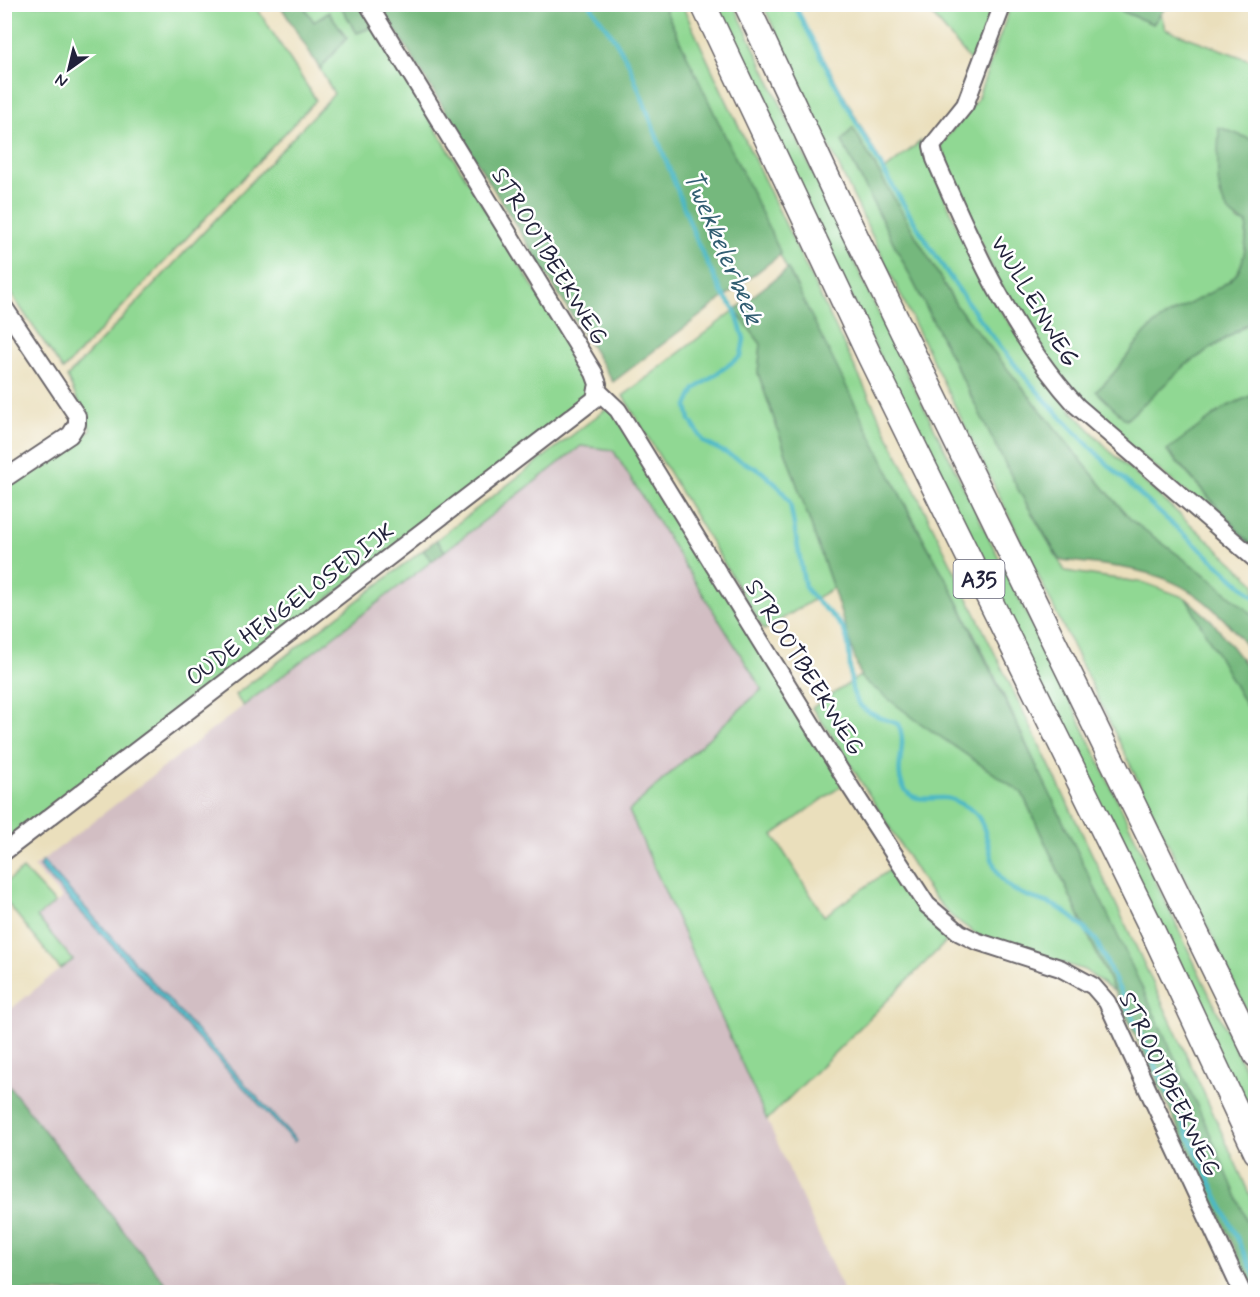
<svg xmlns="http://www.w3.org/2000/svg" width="1260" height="1297" viewBox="0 0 1260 1297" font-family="Mynerve,sans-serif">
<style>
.industrial{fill:#d2bec3}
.green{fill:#90d893;stroke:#597d67;stroke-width:1.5}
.forest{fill:#74b87d;stroke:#4b6d5c;stroke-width:1.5}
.water{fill:#4bb8c5;stroke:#366d80;stroke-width:1.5}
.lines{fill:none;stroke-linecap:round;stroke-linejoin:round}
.stream{stroke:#4bb8c5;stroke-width:4.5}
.minor-casing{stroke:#686468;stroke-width:20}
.highway-casing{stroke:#686468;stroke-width:27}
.minor{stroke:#fff;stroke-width:16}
.highway{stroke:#fff;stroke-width:24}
.labels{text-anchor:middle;stroke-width:5;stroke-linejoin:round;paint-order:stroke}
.shield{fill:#fff;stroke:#646476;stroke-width:1.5}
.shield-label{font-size:22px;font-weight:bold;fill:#22223b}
.street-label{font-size:24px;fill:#22223b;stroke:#fff}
.water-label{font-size:26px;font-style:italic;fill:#325e72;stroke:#fff}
</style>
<rect width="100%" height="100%" fill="#fff"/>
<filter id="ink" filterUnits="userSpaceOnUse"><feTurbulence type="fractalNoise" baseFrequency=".0167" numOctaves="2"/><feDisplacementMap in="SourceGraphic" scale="12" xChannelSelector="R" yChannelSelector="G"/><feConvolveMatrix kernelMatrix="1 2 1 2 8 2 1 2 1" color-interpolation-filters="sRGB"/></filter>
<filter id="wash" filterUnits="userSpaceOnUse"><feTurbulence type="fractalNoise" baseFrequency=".008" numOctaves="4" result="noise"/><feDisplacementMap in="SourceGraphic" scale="24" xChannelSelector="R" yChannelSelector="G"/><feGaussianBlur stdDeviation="1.35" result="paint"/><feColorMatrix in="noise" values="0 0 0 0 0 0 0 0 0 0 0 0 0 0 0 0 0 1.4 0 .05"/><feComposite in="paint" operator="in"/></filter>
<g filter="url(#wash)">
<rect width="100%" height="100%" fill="#eadfbc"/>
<path class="industrial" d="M581,446L613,450L762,689L629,811L844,1292H172L5,1081V1014L72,959L37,917L62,898L34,867Z"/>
<g class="green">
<path d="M4,5H255L316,100L63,370L5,285Z"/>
<path d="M303,5H340L357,33L373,27L587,374L590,384L587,400L5,846V488L91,430L67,377L334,94L320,69L347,38L329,12L314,22Z"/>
<path d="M663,5H682C868,408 1076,801 1255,1207V1240C1190,1088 1119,939 1048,790C1015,722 985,651 949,585C845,397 753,200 663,5Z"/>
<path d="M712,5H734L901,361L1077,715L1255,1091V1142Z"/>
<path d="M763,5H794L885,170L921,141L960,233L994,301L1071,410L1111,452L1255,583V617L1208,577L1131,520L1088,469L956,305L852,128L842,141L1019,491L1065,571L1145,583L1186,598L1255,722V1029C1097,685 922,349 763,5Z"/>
<path d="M924,5H993L973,64Z"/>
<path d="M1011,5H1107L1153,24L1161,13L1165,29L1255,62V141L1219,128L1237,221L1247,223C1246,239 1246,259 1237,273C1223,292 1179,306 1158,322C1134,340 1121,371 1097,391L1126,420L1187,364L1255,319V394L1226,407L1167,451L1255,549L1110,430L1053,369L996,278L940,145L977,100Z"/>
<path d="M735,310L761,344L758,373L833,588L764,630L623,396Z"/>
<path d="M610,406L844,784L773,835L824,916L895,866L929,915L952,936L767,1120L629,811L762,689L613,450L581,446L445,551L436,540Z"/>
<path d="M423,550L432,561L243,706L235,695Z"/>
<path d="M860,676L916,720L1022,793L1114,991L1084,970L979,936L951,916L929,891L837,743L812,708Z"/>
<path d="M23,869L55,903L37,917L73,960L60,969L5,900V883Z"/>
</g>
<g class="forest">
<path d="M280,5H303L314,22L329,12L347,38L320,69Z"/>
<path d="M340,5H360L373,27L357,33Z"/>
<path d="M380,5H663L781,254L613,382Z"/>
<path d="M1107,5H1158L1165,8L1153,24Z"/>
<path d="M1219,127L1255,141V319L1187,364L1126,420L1096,391C1121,371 1134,340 1158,322C1178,307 1224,290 1237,273C1246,259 1246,239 1247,223C1208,212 1219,160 1219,127Z"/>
<path d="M853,128L956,305L1088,469L1131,520L1208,577L1255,617V658C1197,575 1156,570 1060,560L1019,491L842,141Z"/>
<path d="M788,269L914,523L949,584L1108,915L1208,1129L1255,1240V1292L1022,793L916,720L861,678L833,588L758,373L761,344L735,310Z"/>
<path d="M1255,394V549L1167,450L1226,407Z"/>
<path d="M436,540L445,551L432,561L423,550Z"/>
<path d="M1186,598L1212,621L1255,677V722Z"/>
<path d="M5,1081L172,1292H5Z"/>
</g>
<path class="water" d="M43,861L296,1140L294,1142L39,867Z"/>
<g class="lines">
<g class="stream">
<path d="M589,4L612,35L629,64L698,244L722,293L735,310L744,339L741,356L695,389L687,406L690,420L704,442L761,471L780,488L790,503L805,587C815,603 833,612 843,629C857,653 840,694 867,711C876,717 888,720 898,724C909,745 893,767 903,786C912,804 929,797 944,798C952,798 966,806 973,811C992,828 985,865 1007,885C1020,896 1038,899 1053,905C1070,913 1083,927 1096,940L1256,1278"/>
<path d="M794,4C860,134 937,275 1032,385C1100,463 1179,530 1256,598"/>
</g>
</g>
</g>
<g filter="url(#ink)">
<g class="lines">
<defs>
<g id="minor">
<path d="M1003,4L965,105L932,146L935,159C973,246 1012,335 1077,406L1256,560"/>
<path d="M4,307L77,416V424L70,435L4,479"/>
<path d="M597,390L618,410L851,788L927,905L960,933L976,941L1060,968L1093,986L1107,1002L1242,1292"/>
<path d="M4,852L595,399L598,384L594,373L368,4"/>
</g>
<g id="highway">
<path d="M703,4L870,357L1148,921L1256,1152"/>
<path d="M746,4L840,204L1256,1055"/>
</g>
</defs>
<use href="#minor" class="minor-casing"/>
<use href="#highway" class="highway-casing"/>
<use href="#minor" class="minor"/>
<use href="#highway" class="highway"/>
</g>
</g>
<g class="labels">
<rect class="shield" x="953.5" y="560" width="51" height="38" rx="4.5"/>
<g class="shield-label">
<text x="979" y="587">A35</text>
</g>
<g class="street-label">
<text transform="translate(550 256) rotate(59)" y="8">STROOTBEEKWEG</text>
<text transform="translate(1035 301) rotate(59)" y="8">WULLENWEG</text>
<text transform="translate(290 604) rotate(-37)" y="8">OUDE HENGELOSEDIJK</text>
<text transform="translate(805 667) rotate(58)" y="8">STROOTBEEKWEG</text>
<text transform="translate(1170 1084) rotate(64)" y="8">STROOTBEEKWEG</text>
</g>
<g class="water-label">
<text transform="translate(724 247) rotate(67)" y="9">Twekkelerbeek</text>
</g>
</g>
<rect width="1260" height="1297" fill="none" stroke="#fff" stroke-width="24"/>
<g transform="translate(69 69) rotate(214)" stroke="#ffffff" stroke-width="4.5" paint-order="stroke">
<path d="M0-4.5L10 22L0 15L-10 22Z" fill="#22223b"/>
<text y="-9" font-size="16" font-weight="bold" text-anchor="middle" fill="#22223b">N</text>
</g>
</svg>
